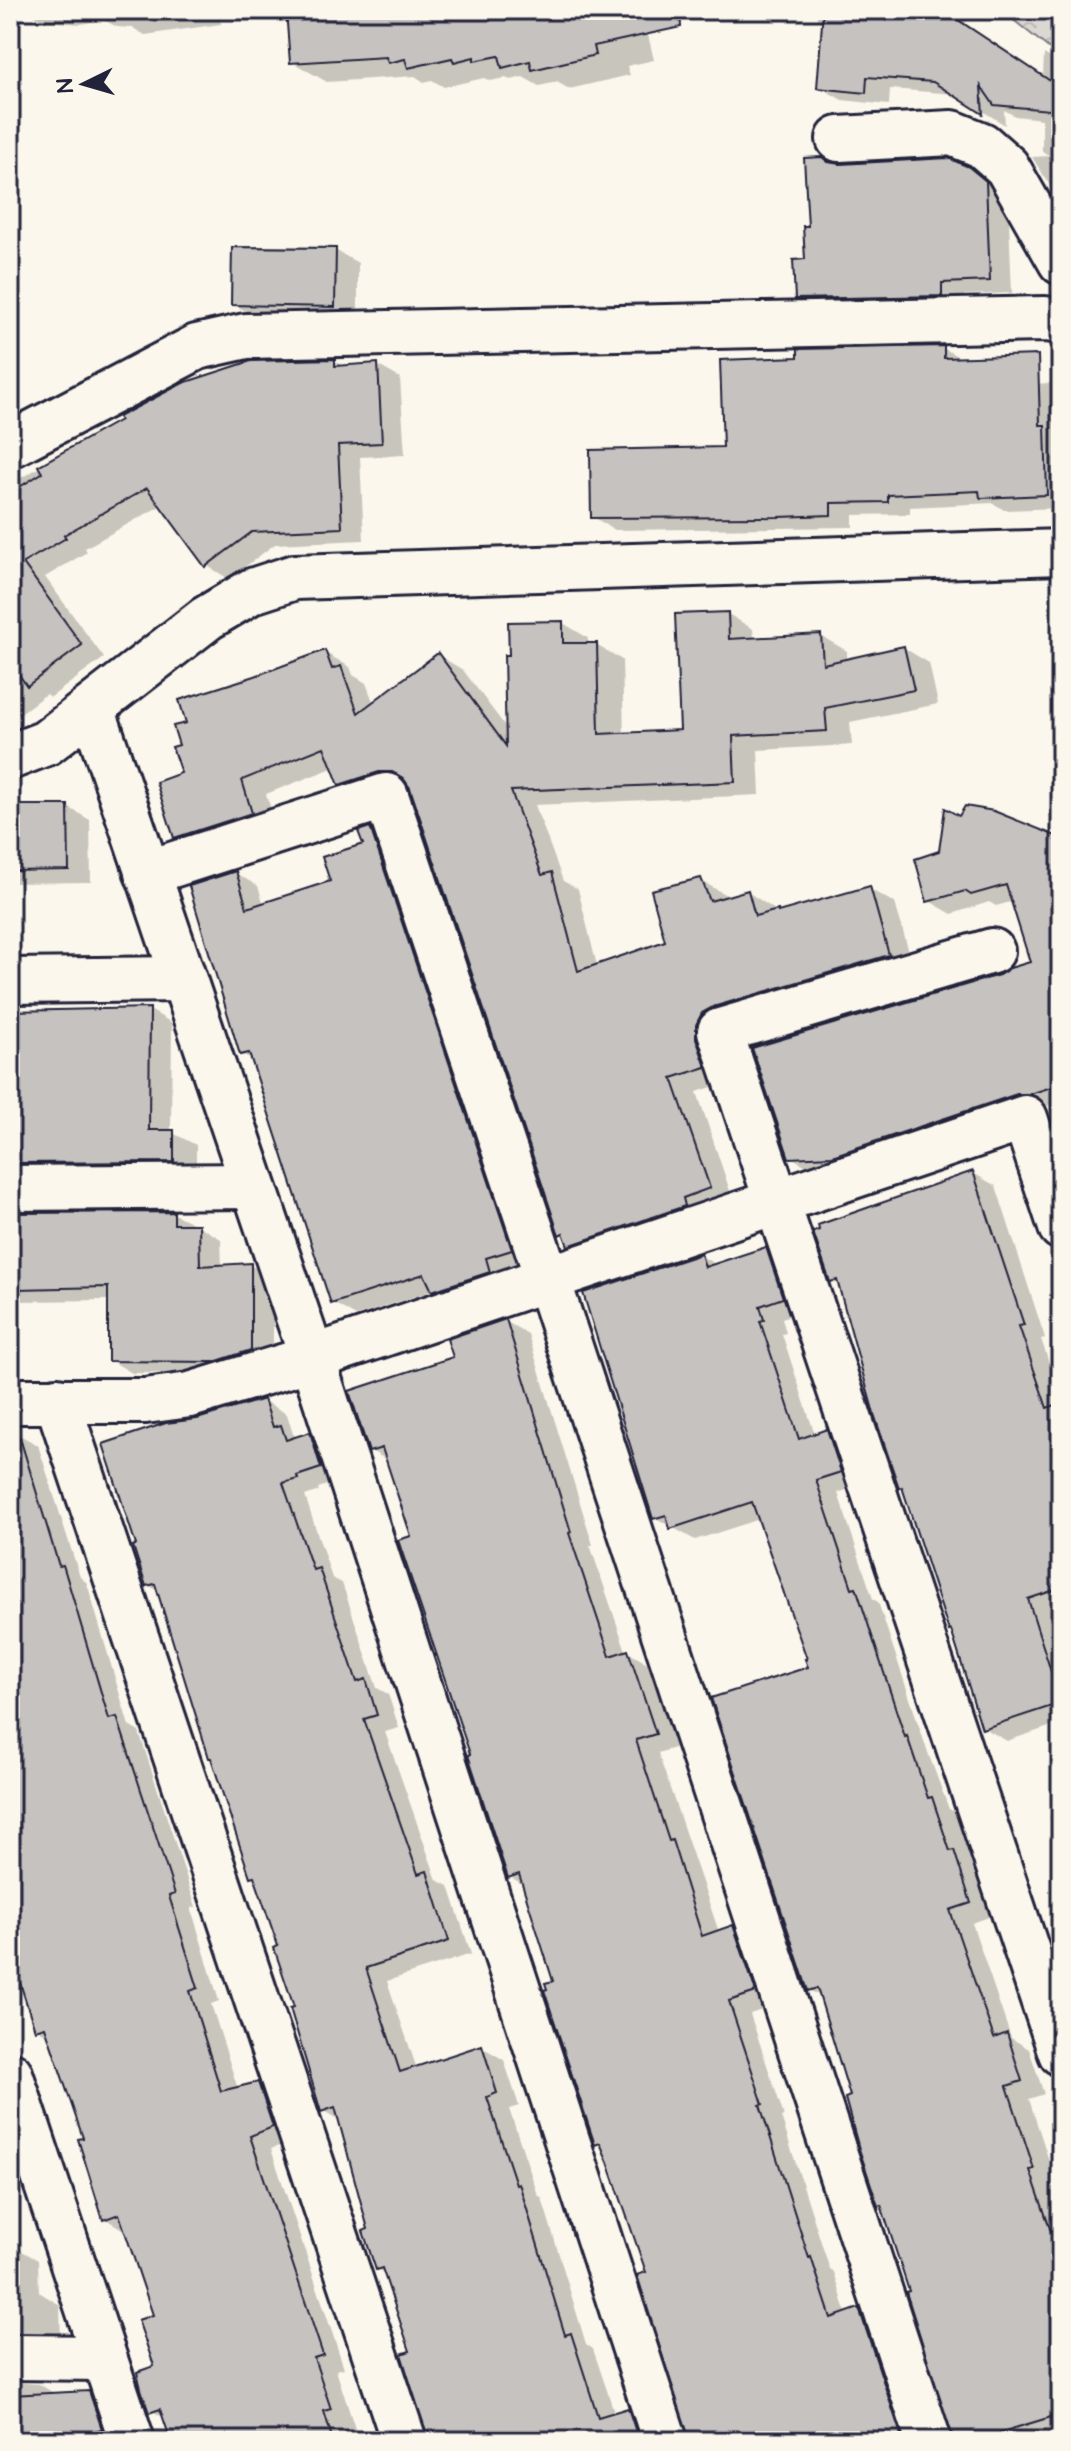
<svg xmlns="http://www.w3.org/2000/svg" width="1071" height="2451" viewBox="0 0 1071 2451" font-family="'Architects Daughter',sans-serif">
<style>
.forest{fill:url(#forest-crowns);stroke:#7e7d87;stroke-width:2}
.shadow{fill:#0003}
.building{fill:#c6c2c0;stroke:#22223b;stroke-width:2}
.lines{fill:none;stroke-linecap:round;stroke-linejoin:round}
.minor-casing{stroke:#22223b;stroke-width:50}
.tertiary-casing{stroke:#22223b;stroke-width:50}
.minor{stroke:#fbf7ec;stroke-width:44}
.tertiary{stroke:#fbf7ec;stroke-width:44}
</style>
<defs>
<pattern id="forest-crowns" width="20" height="18" patternUnits="userSpaceOnUse" patternTransform="scale(2)"><rect width="20" height="18" fill="#dbd8d3"/><path d="M2 6a3 3 0 1 1 6 0M12 15a3 3 0 1 1 6 0" fill="none" stroke="#bcb9b6"/></pattern>
</defs>
<rect width="100%" height="100%" fill="#fbf7ec"/>
<filter id="ink" filterUnits="userSpaceOnUse"><feTurbulence type="fractalNoise" baseFrequency=".0125" numOctaves="2"/><feDisplacementMap in="SourceGraphic" scale="16" xChannelSelector="R" yChannelSelector="G"/><feConvolveMatrix kernelMatrix="1 2 1 2 8 2 1 2 1" color-interpolation-filters="sRGB"/></filter>
<g filter="url(#ink)">
<path class="forest" d="M1001,10H1061V58Z"/>
<g class="shadow">
<path d="M25,10H218L221,24L145,35L133,28L117,27L104,20L81,24L44,21Z"/>
<path d="M377,10H642L654,60L627,66L630,75L569,89L557,82L539,86L523,77L511,80L505,78L490,81L484,78L444,87L432,80L424,82L415,76L327,82L292,62Z"/>
<path d="M817,10H955L966,17V25L1043,76L1044,54L1061,64V203L1032,157L1050,156L1042,151V119L1015,116L1004,110L1005,125L955,94L890,89L889,105L842,100L819,87L824,23L817,19Z"/>
<path d="M831,164L968,168L992,182L1008,196L1012,293L964,295V308L820,311L797,298L807,261L810,228Z"/>
<path d="M335,250L358,263V319L256,317L233,304Z"/>
<path d="M943,348L966,361V385L1061,383V508L1004,510L993,503L910,507V514L853,515V527L615,530L593,517L725,449Z"/>
<path d="M334,361L345,367L377,365L400,378L405,455L360,457L364,540L275,544L229,579L206,565L162,505L85,548L87,552L45,577L104,658L51,697L46,694L10,721V484L122,421Z"/>
<path d="M728,614L753,629L754,640L821,636L847,651V661L904,648L929,663L938,704L850,722L852,745L758,750L760,795L535,805L563,881L578,889L597,966L667,942L700,880L726,895L728,898L748,892L781,914L869,889L895,903L914,970L739,1021L730,1081L697,1092L734,1203L595,1259L569,1244L567,1237L561,1233L411,786L367,798L341,783L335,767L266,794L277,827L201,852L176,837L183,775L181,747L188,724L324,652L350,667L353,675L366,683L374,704L438,655L463,670L508,730L563,623L588,638V645H596L622,660L624,735L682,732Z"/>
<path d="M1061,766V803L1050,769Z"/>
<path d="M10,807H68L90,820L91,882L10,883Z"/>
<path d="M960,819L1061,840V1140L1050,1105L813,1170L791,1157L1000,977L1033,963L1014,901L996,906L989,902L952,914L929,901L941,853Z"/>
<path d="M370,830L393,843L533,1263L456,1303L434,1290L356,1316L333,1303L253,1060L242,1054L235,873L258,886L264,905L332,882L366,845Z"/>
<path d="M150,1010L172,1023L171,1132L196,1145V1174L10,1190V1012Z"/>
<path d="M973,1173L996,1186L1045,1338L1041,1339L1061,1398V1723L1007,1741L984,1728L905,1489L901,1487L840,1286L832,1281Z"/>
<path d="M10,1213L174,1214L199,1226L221,1239L222,1267L250,1265L273,1278V1363L237,1374L132,1373L110,1360V1300L16,1301L18,1379H10Z"/>
<path d="M766,1249L788,1263L804,1311L782,1318L786,1333L782,1334L815,1435L826,1432L849,1445L862,1484L838,1493L873,1599L878,1602L927,1750L949,1809L955,1812L971,1862L976,1865L992,1916L972,1923L1011,2038L1029,2049L1044,2094L1029,2099L1056,2182L1052,2183L1061,2209V2441H955L884,2207L880,2205L852,2098L822,1997L809,1990V1660L760,1519L695,1540L654,1517L701,1256L717,1265Z"/>
<path d="M505,1321L528,1334L593,1545H590L626,1651L650,1665L677,1747L658,1753L719,1932L733,1927L756,1940L777,2005L750,2014L784,2116L781,2117L830,2270L834,2272L847,2315L859,2311L882,2324L920,2441H692L648,2274L604,2148L597,2144L555,1982L524,1885L509,1876L473,1756L413,1537L387,1460L371,1451L456,1358Z"/>
<path d="M264,1401L287,1414L293,1434L299,1438L310,1434L332,1447L343,1480L318,1488L319,1491L305,1496L332,1578L342,1583L377,1688L388,1694L399,1728L385,1732L437,1880L449,1886L471,1954L387,1981L417,2069L482,2047L504,2060L519,2106L509,2109L538,2195L542,2198L586,2344L593,2349L624,2441H430L412,2353L386,2274L377,2269L371,2231L341,2121L322,2110L280,1948L257,1879L252,1876L160,1592L148,1585L198,1421Z"/>
<path d="M10,1430L38,1445L80,1577L87,1583L129,1726L139,1732L196,1907L191,1908L219,2001L211,2004L238,2089L258,2084L280,2097L295,2140L271,2149L344,2368L336,2370L359,2441H173L165,2418L152,2411L156,2368L155,2316L127,2232L104,2218L85,2139L51,2037L37,2029L10,1944Z"/>
<path d="M1061,1812V1852L1049,1816Z"/>
<path d="M10,2247H15L38,2260L39,2292L60,2305L61,2344L10,2360Z"/>
<path d="M10,2382L39,2384L57,2395L89,2393L112,2407L123,2441H10Z"/>
</g>
<g class="building">
<path d="M286,10H680L681,27L594,46L596,55L532,70L530,61L502,68L499,56L474,61V57L454,62L452,58L408,68L405,59L388,63L386,57L290,63Z"/>
<path d="M823,10H943L1061,88V111L994,105L981,86L983,114L933,82L867,77L866,93L817,88Z"/>
<path d="M822,157L828,162L840,164L948,158L969,167L986,181L990,281L942,283V296L795,299L793,260L805,259L803,226H808L804,158Z"/>
<path d="M232,247L336,248L335,307L231,305Z"/>
<path d="M944,346V358L1038,355L1040,425H1045L1047,495L980,498L979,491L888,495V502L831,503V515L779,517L591,518L590,450L723,447L720,360L798,357V349Z"/>
<path d="M335,359V366L378,363L382,443L338,445L342,528L252,532L205,567L147,488L64,535L66,538L23,563L82,645L27,686L10,662V493L42,473L38,466L120,420L118,417L183,383L251,361Z"/>
<path d="M728,612L729,639L821,634L823,664L904,646L914,690L825,708L827,731L733,736L735,782L511,791L542,875L552,872L578,971L665,941L651,890L701,878L710,901L748,890L755,916L778,910V912L870,886L889,955L713,1007L702,1013L696,1025V1038L706,1067L672,1078L710,1188L683,1198L685,1206L568,1246L563,1233L559,1235L410,788L403,778L392,772H379L339,785L324,747L242,780L252,813L174,838L156,782L181,773L172,747L179,745L173,726L186,723L179,700L255,676L325,650L332,669L341,666L358,713L438,653L506,746L504,655H509L508,622L563,621V643H597L599,734L680,730L675,614Z"/>
<path d="M10,805H68L69,870L10,871Z"/>
<path d="M965,806L994,811L1061,838V1084L1030,1094H1017L832,1156L789,1158L752,1048L999,975L1010,968L1030,962L1006,885L971,895L965,891L927,902L915,859L939,851L945,808L959,816Z"/>
<path d="M370,827L512,1250L486,1258L490,1272L432,1291L424,1274L331,1304L249,1053L240,1055L189,886L236,871L247,908L330,881L322,857L363,844L358,831Z"/>
<path d="M150,1008L149,1130H174V1162L10,1163V1011Z"/>
<path d="M973,1171L1024,1325L1019,1326L1047,1408L1061,1403V1588L1028,1599L1061,1703L982,1729L951,1630L949,1631L902,1487L899,1488L874,1414L837,1280L830,1282L813,1232L819,1230L818,1225Z"/>
<path d="M174,1212V1224H199L200,1266L251,1263V1350L214,1362L108,1361V1287L17,1289L15,1213Z"/>
<path d="M766,1247L783,1298L760,1306L764,1320L760,1321L799,1439L827,1429L841,1472L816,1480L852,1588L856,1587L905,1737L907,1736L928,1798L932,1797L950,1851L954,1850L971,1903L950,1910L994,2038L1007,2033L1022,2081L1007,2086L1034,2169L1030,2170L1061,2261V2414L972,2441H953L906,2292L909,2291L881,2205L878,2206L859,2149L845,2098L850,2096L817,1988L808,1991L711,1698L808,1667L805,1659H807L752,1502L670,1529L666,1515L653,1519L583,1293L701,1254L705,1267Z"/>
<path d="M506,1319L571,1532L569,1533L610,1656L628,1650L656,1734L636,1740L669,1841L672,1840L702,1936L733,1925L756,1992L729,2001L763,2104L760,2105L809,2258L811,2257L831,2318L859,2308L903,2441H689L637,2275L646,2272L608,2162L600,2143L595,2145L544,1990L547,1989L545,1983L553,1981L519,1874L508,1878L468,1755L470,1754L398,1540L411,1536L382,1448L369,1452L349,1391L453,1357L447,1339Z"/>
<path d="M264,1399L273,1427L281,1425L286,1440L310,1432L321,1468L297,1476L298,1479L283,1483L313,1570L319,1568L357,1682L366,1679L377,1715L364,1719L418,1874L427,1871L449,1941L366,1968L400,2072L482,2045L497,2093L487,2097L516,2184L519,2183L565,2335L571,2333L598,2417L628,2408L639,2441H428L401,2354L410,2351L382,2268L376,2270L363,2231L368,2229L335,2107L321,2112L290,2008L294,2007L274,1948L278,1946L254,1876L250,1877L211,1758H209L155,1584L146,1586L133,1546L136,1545L103,1444L166,1423L197,1419Z"/>
<path d="M20,1438L59,1566L63,1565L64,1568L109,1719L117,1717L175,1894L169,1896L198,1988L190,1991L221,2091L258,2082L273,2127L250,2136L323,2355L314,2358L331,2409L324,2411L333,2441H171L160,2409L149,2413L141,2389L137,2372L154,2366L138,2320L153,2315L119,2214L103,2220L78,2139L83,2138L45,2027L35,2030L10,1951V1440Z"/>
<path d="M89,2391L102,2429L93,2431L94,2441H10V2395Z"/>
</g>
<g class="lines">
<defs>
<g id="minor">
<path d="M839,139L952,133L982,145L1007,167L1061,262"/>
<path d="M10,445L197,347L246,336L1045,319L1061,321"/>
<path d="M92,708L312,1358L1025,1118L1061,1227"/>
<path d="M147,873L386,796L548,1280L929,2441"/>
<path d="M992,951L720,1031L1061,2053"/>
<path d="M10,981L183,979"/>
<path d="M10,1188L253,1186"/>
<path d="M57,1400L404,2441"/>
<path d="M10,1401H145L190,1395L312,1358L665,2441"/>
<path d="M10,2074L132,2441"/>
<path d="M10,2357L103,2358"/>
</g>
<path id="tertiary" d="M10,757L46,743L207,618L252,591L295,577L1061,552"/>
</defs>
<use href="#minor" class="minor-casing"/>
<use href="#tertiary" class="tertiary-casing"/>
<use href="#minor" class="minor"/>
<use href="#tertiary" class="tertiary"/>
</g>
</g>
<rect width="1071" height="2451" fill="none" stroke="#fbf7ec" stroke-width="40"/>
<rect x="20" y="20" width="1031" height="2411" fill="none" stroke="#22223b" stroke-width="3" filter="url(#ink)"/>
<g transform="translate(84 84) rotate(265)" stroke="#fbf7ec" stroke-width="6" paint-order="stroke">
<path d="M0-6L14 30L0 20L-14 30Z" fill="#22223b"/>
<text y="-12" font-size="22" font-weight="bold" text-anchor="middle" fill="#22223b">N</text>
</g>
</svg>
